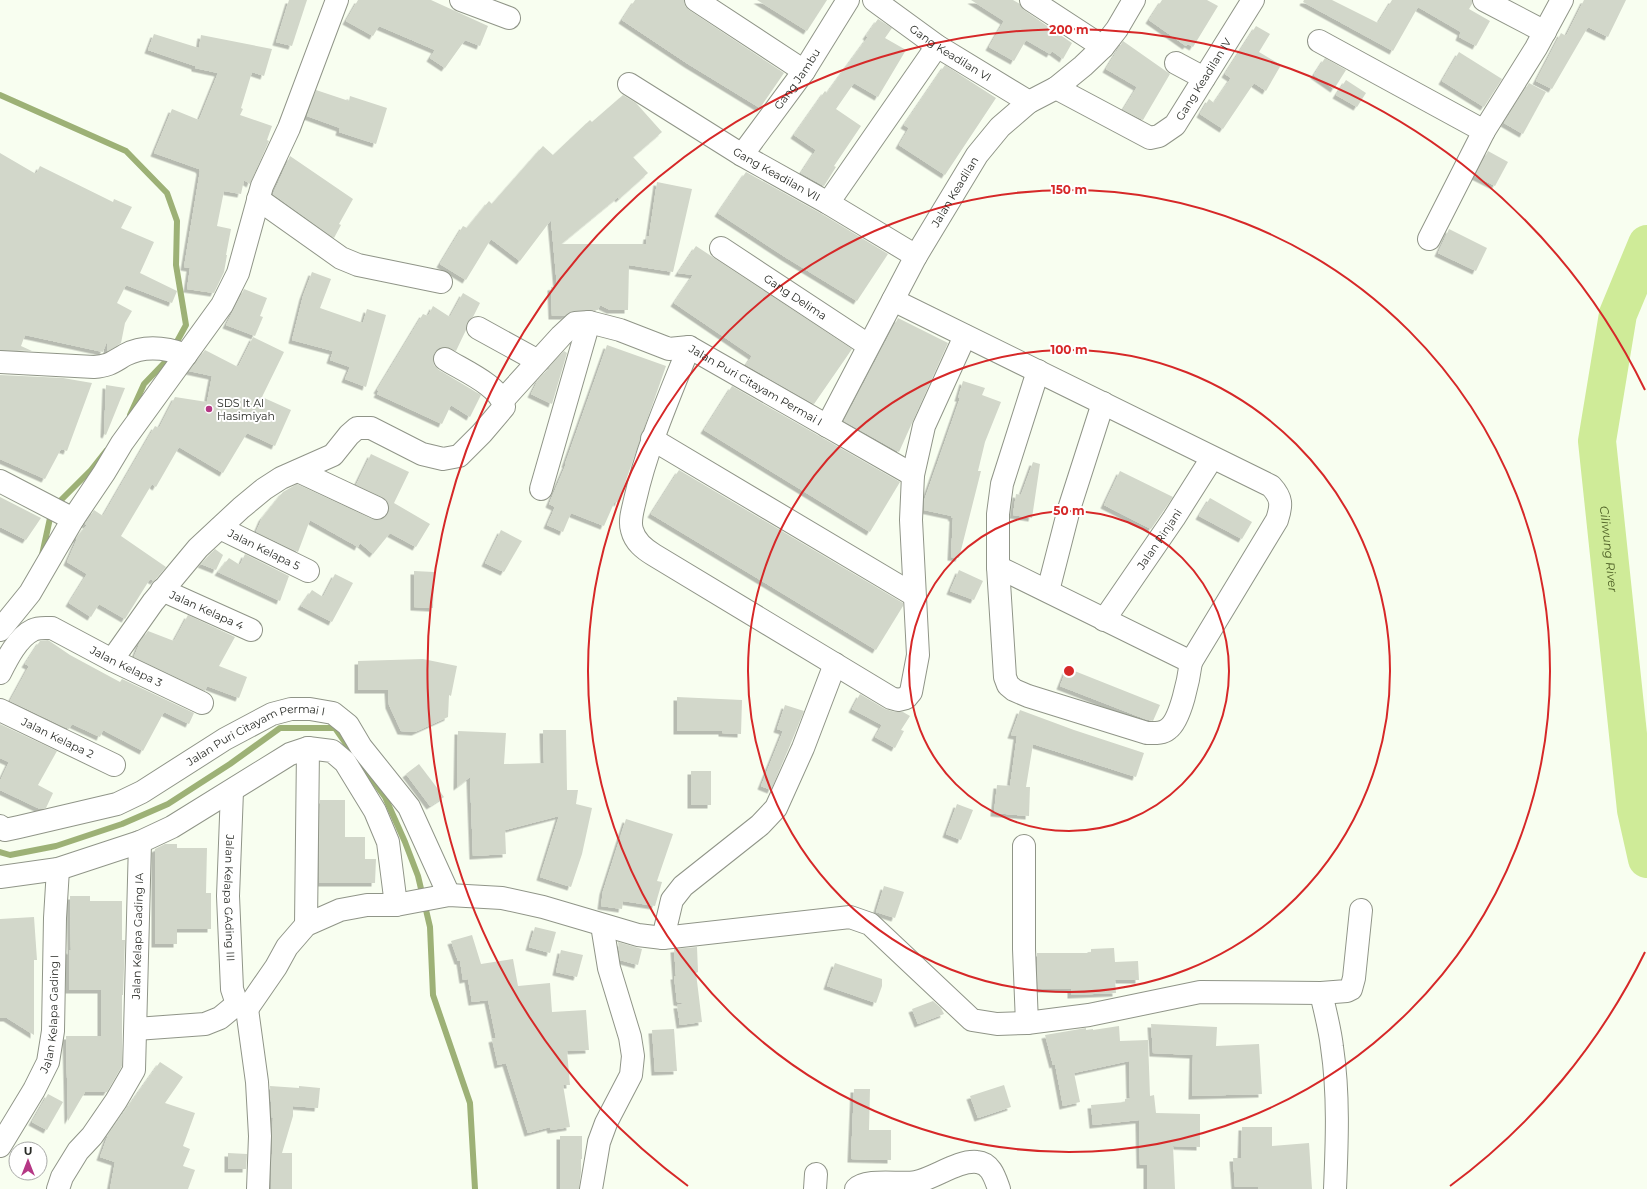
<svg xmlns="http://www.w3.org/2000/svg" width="1647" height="1189" viewBox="0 0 1647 1189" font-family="Montserrat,sans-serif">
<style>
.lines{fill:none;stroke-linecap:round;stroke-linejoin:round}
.stream{stroke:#9db176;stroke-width:6}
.river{stroke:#cfeb98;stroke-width:38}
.building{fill:#d2d7ca;filter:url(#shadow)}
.minor-casing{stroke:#909588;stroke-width:24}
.minor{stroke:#fff;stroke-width:22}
.ring{fill:none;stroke:#d62828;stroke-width:2}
.poi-dot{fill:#b53785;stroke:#fff;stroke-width:1.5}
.labels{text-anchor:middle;stroke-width:4;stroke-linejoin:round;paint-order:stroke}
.street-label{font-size:11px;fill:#292b26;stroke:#fff}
.poi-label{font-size:11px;fill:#292b26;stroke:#fff;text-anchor:start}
.water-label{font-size:12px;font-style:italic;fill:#4b5c23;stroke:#fff}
.centre{fill:#d62828;stroke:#fff;stroke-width:2}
.ring-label{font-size:12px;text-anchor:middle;font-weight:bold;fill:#d62828;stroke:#fff;stroke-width:4;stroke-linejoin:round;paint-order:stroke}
</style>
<defs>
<filter id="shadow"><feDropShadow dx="-3.5" dy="3.5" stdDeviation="0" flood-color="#0004"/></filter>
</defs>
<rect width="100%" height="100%" fill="#f8fef0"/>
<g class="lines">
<g class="stream">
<path d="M0,95L126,151L167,193L177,221L176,265L186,325L174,347"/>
<path d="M130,415L144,384L167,360L170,356"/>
<path d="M42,555L52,509L91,470L106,451"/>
<path d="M358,760L385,797L405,842L418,876L430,927L433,995L470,1103L475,1189"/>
<path d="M0,852L10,855L56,846L122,824L168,804L230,764L280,728H335L351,751"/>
</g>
<path class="river" id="s1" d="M1647,244L1618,314L1597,441L1636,810L1647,859"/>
</g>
<g class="building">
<path d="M289,0H307L292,46L276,42Z"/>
<path d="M358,0H431L488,26L480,46L465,40L445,68L430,58L435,50L379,26L373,36L346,21Z"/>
<path d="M635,0H684L685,6L689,10L784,73L760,108L688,64L622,20Z"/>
<path d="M757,0H827L807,31Z"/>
<path d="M971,0H1013L1020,4L1024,10L1072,43L1063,59L1052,51L1050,54L1026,40L1014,61L989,47L1004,21Z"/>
<path d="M1162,0H1207L1218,6L1193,47L1188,44L1186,46L1149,20Z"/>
<path d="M1304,0H1332L1378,23L1392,0H1472V4L1469,9L1490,21L1476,46L1459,37L1461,32L1418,7L1393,51L1303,2Z"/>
<path d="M1584,0H1626L1608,37L1588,27L1552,89L1536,81L1561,33L1566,36Z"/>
<path d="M878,19L892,28L885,38L906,50L878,97L854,83L836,109L861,126L834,166L836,167L824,186L801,173L816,150L794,135L825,91L827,93L868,37L866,36Z"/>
<path d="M1256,26L1270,34L1259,52L1281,65L1266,91L1254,83L1223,129L1200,114L1209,99L1214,103L1231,78L1225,74Z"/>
<path d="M154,34L199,48L201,35L272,49L264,76L252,72L241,108L243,109L240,115L272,126L267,140L269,141L250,184L244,180L241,194L224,191L217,226L231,229L226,255H227L224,272L214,293L187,289L190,268L184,267L200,171L199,169L154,153L172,109L199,120L218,73L195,68V66L148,50Z"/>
<path d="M1123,41L1170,74L1143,120L1123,110L1137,87L1106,69Z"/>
<path d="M1459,52L1502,79L1484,107L1442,81Z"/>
<path d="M1325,58L1346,70L1334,89L1314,75Z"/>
<path d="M945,65L996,98L945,175L899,145L909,128L904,125Z"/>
<path d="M1346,80L1366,93L1357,107L1336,95Z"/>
<path d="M1529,83L1546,92L1523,134L1504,123Z"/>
<path d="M316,90L349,101L350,96L387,108L376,144L339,132L340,128L307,116Z"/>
<path d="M623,95L636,103L662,132L633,157L648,173L619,199L618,197L561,244H646L647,236H649L657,182L692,189L673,272L629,265L628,310H610L600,305L598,310L574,311L564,316H552L551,287L557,286L551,220L520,261L491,239L466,280L440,264L463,226L467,228L489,201L492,204L543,146L553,155L590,120L592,122Z"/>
<path d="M1488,151L1508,162L1495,186L1475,176Z"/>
<path d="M0,153L36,174L40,166L113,202L114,199L132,207L121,228L154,242L140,273L177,291L172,303L126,285L117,303L132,311L125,323L121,343L108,351H107V341L103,352L25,335L21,346L32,351L0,350Z"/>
<path d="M290,156L353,199L339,224L341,225L334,238L273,194Z"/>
<path d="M746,172L822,214L888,254L857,301L785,257L718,213Z"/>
<path d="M1449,229L1487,248L1476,271L1438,253Z"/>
<path d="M696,246L852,349L814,404L746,365L752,356L674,303L693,275L678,273Z"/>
<path d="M312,272L331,279L320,308L363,323L367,309L386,315L366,387L345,379L350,367L330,360L333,351L292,340L303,296Z"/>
<path d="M244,289L267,298L260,316L263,317L255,336L226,325Z"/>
<path d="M463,293L480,303L473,317L467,322L466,330L456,351L446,347L439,348L435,352L433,359L434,365L439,370L481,395L470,417L451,405L442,424L377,394L379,391L377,390L423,314L428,316L433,306L450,317Z"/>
<path d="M898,318L948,343L899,452L844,421Z"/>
<path d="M253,337L284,352L262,397L291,410L275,446L247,433L223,473L179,447L156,487L152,484L121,536L166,567L154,581L150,579L125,619L99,604L91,617L69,603L87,574L67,562L77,539L76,538L87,525L85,524L94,510L103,516L155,426L159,428L175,397L207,402L212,376L189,371L205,350L238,367Z"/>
<path d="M607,345L666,366L618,503L615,501L604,526L571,513L563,532L547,525L555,507L549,504L566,464H565Z"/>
<path d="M564,351L567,353L552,404L531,394L538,380L547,370L548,371L552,364Z"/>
<path d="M0,375L63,378L92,383L67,451L61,449L45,479L0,459Z"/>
<path d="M963,381L985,388L982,395L1001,402L985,442L978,471H981L959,558L951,557L953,518L951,517L952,516L924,510V501L960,398H958Z"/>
<path d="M106,385L125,388L106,435L104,434Z"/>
<path d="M732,386L900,482L870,532L704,430Z"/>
<path d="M371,454L409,472L394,503L430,524L416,547L390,533L373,554L360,543L358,547L310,520L298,552L256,532L262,518L283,492L297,484L372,519L378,520L384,518L388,513L389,507L387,501L382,497L356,485Z"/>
<path d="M1033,462L1040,464L1032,518L1013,515L1016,494L1021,495Z"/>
<path d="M679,470L903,603V606L876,650L651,514Z"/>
<path d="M1120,471L1173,497L1151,529L1104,505Z"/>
<path d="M0,497L41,518L26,540L0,527Z"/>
<path d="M1210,498L1252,522L1242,539L1199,516Z"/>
<path d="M501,530L522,541L504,572L485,563Z"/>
<path d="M215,549L223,555L216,570L201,564Z"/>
<path d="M245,554L289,576L280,601L218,572L229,558L240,565Z"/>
<path d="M959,570L983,581L974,600L950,591Z"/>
<path d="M414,571L434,572L433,608L414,607Z"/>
<path d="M335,574L353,583L332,622L301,606L312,590L323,597Z"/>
<path d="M188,615L235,637L219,666L247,677L239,698L207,686L205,691L134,657L140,642L148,631L174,641Z"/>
<path d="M48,640L70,655L120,682L122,679L194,713L189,724L164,712L143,751L103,730L100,737L72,724L69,729L10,701L29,666L25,664L40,641Z"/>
<path d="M423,659L457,666L451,696L449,695L448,717L415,732L401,731L389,705L388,690H358V661Z"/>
<path d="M1067,668L1160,705L1153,721L1145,719L1060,686Z"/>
<path d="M860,694L885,709L895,712H903L910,716L901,730L904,731L895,748L875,737L882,725L852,709Z"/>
<path d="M677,697L742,700L741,734L722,733V731H677Z"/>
<path d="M785,705L804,711L791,743L771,790L761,786L783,731L777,729Z"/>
<path d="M1020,710L1074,730L1144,753L1136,777L1033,744L1026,787H1030L1029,816L994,813L997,785L1010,786L1017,736L1011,735Z"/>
<path d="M0,724L57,751L38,785L53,793L46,808L40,809L0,790V781L9,762L0,758Z"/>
<path d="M543,730H566L567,790H578L576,804L592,808L582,854L571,887L540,877L559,816L505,830L506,854L473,856L470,777L457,787L458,731L506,733L504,764L544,763Z"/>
<path d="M419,764L444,797L430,806L406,774Z"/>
<rect x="691" y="771" width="20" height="34"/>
<path d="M320,800H345V837H365V859H376L375,883H319Z"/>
<path d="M957,804L973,810L961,840L946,834Z"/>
<path d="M626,819L673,834L657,881L662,882L655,906L623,901L622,909L601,906L603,891Z"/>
<path d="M165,844H177V848H207L206,893H211V929H177V944H155V849Z"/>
<path d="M884,886L904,892L895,918L876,912Z"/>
<path d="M70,896H90V901H122V940H125L123,995H122V1066L107,1092H85L68,1121L66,1036H101V990H69V950L71,951Z"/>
<path d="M34,917L37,960H34V1035L7,1018H0V919Z"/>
<path d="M535,927L556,932L550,953L529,947Z"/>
<path d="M472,935L481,964L513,959L518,986L550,983L552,1012L586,1010L589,1050L567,1051L570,1085H563L570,1127L551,1130L550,1127L528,1133L506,1063L498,1065L492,1039L496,1038L488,1000L472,1002L468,979L463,980L460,961H458L451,941Z"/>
<path d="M618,942L642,949L638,965L620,960Z"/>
<path d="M697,947L698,972L696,973L702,1022L680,1025L677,1005L686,1004L677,1002L674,976H676L674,949Z"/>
<path d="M1114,948L1115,962L1138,961L1139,980H1115L1116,993L1071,995V989H1038L1037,953H1091V949Z"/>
<path d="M561,950L583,955L577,977L556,972Z"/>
<path d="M835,963L882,979V986L876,1003L827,986Z"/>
<path d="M933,1001L941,1008L944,1014L918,1024L912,1009Z"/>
<path d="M1151,1024L1217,1027L1216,1046L1259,1044L1262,1094L1192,1096L1193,1055L1153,1053Z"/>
<path d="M1119,1026L1120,1041L1148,1040L1150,1096L1154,1095L1156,1113L1200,1114V1147L1173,1146L1175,1189H1147V1165H1140L1139,1120L1093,1125L1091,1105L1125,1102V1099L1130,1098L1129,1061L1074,1073L1080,1102L1063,1106L1055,1064L1053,1065L1045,1035L1086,1028V1030L1093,1029V1030Z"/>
<path d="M674,1029L677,1071L655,1072L652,1030Z"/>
<path d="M160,1062L183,1077L165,1103L195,1113L183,1146L190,1149L183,1166L195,1170L188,1189H110L115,1162L100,1157L108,1135Z"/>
<path d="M1004,1085L1011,1107L978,1118L970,1096Z"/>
<path d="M270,1086L299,1088V1086L320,1088L318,1108L293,1106V1116L282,1153H292V1189H271L273,1118H272Z"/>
<path d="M854,1089H870L869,1130H891V1160L851,1159Z"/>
<path d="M48,1094L63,1102L47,1130L32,1122Z"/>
<path d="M1242,1127H1272V1146L1309,1143L1312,1189H1258V1187H1235L1233,1158H1241Z"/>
<path d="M560,1136H582V1159H581V1172L579,1189H560Z"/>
<path d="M228,1153L247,1154L246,1169H228Z"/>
</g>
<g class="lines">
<defs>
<g id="minor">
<path d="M461,0L509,18"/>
<path d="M696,0L804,71"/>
<path id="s2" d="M874,0L937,46L1029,102"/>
<path d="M1031,0L1103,47"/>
<path d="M1484,0L1545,32"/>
<path d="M1319,41L1484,131"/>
<path d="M1176,63L1204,78"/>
<path id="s3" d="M629,84L742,155L828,203L916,256"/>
<path id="s4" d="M1056,88L1150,138L1159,136L1175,125L1253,0"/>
<path id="s5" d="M742,155L804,71L848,0"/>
<path d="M258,199L341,258L358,265L441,282"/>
<path d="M828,203L937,46"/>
<path d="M1429,239L1484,131L1536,48L1562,0"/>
<path id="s6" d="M721,248L868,345"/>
<path d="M893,300L1271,486C1282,498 1282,505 1277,520L1191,662L998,567"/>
<path d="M478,328L538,361"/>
<path d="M689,347C669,397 647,447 635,500C633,509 629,521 632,530C635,542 644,549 654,555L891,698L898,700L906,698L911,692L918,655L911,520L913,475L924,426L965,336"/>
<path d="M0,362L94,367C109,366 113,362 125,355C144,345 167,348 186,355"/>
<path d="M1038,371L1002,484L998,514V567L1005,677L1008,685L1014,690L1028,696L1147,733C1154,733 1162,734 1168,729C1181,720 1189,677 1191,662"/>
<path id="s7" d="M503,400L561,336L575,323L589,322L620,330L669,349L689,347L913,475"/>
<path id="s8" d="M827,426L916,256L977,155L1000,127L1029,102L1056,88L1083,66L1103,47L1117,29L1134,0"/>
<path d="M652,439L914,595"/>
<path d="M298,471L377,508"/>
<path d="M0,481L73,519"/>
<path d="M541,489L589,322"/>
<path id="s9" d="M220,528L308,571"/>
<path id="s10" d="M162,590L251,630"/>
<path d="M1048,591L1069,509L1103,403"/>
<path id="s11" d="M1104,620L1174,518L1212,458"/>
<path d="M0,630L30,593L73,519L104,473L122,443L222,305L238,273L262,186L289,128L337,0"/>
<path d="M112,660L153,602L198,548L241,508L264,489L281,478L333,455L349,435L357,428H371L422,454L443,459L459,456L482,433L504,407C501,386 462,370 445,359"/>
<path id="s12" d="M0,673C7,659 18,637 33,630C39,627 45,628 52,628L112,660L202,703"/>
<path id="s13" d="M0,710L114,765"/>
<path id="s14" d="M232,791L228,896L232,989L237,1004"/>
<path id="s15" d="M0,826L5,830L19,827L117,804L142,792L225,739L272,714L291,709H310L333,713L348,725L361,747L409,807L449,895"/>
<path d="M1024,846V949L1027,1023"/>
<path d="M0,877L58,869L140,842L172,827L290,754L308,748L332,751L345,762L375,811L388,842L396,905"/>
<path d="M306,925L308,748"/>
<path d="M663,938L672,900L683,886L760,825L776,808L803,748L835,664"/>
<path d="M1321,993C1325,1011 1330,1029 1332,1047C1339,1094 1337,1142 1335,1189"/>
<path d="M247,1009L257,1082L260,1136L258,1189"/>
<path d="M136,1029L205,1024L220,1018L237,1004L247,1009L276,967L287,947L306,925L340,910L367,905H396L449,895L502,898L543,907L638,935L663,938L850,917L870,924L972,1020L997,1024L1027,1023L1089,1015L1200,992L1321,993L1347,991L1351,989L1354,978L1361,910"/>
<path id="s16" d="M0,1146L34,1090L48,1062L53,1031L55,918L58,869"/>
<path id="s17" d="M58,1189L62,1177L78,1151L92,1136L116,1101L134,1070L140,842"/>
<path d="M591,1189L599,1142L606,1123L631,1075L633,1056L630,1037L609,968L602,925"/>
<path d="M815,1189L816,1174"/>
<path d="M856,1189C866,1178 902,1185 916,1182C935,1178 958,1160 977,1162C991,1163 995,1178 999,1189"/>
</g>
</defs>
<use href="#minor" class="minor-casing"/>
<use href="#minor" class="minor"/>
</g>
<g class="ring">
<circle cx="1069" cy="671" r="160"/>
<circle cx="1069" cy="671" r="321"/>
<circle cx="1069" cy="671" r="481"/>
<path d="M1645 952A641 641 0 0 1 1450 1186M688 1186A641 641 0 1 1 1645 390"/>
</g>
<circle class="poi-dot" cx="209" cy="409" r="4"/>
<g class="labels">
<g class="street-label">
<text dy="4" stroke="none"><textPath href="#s2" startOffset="93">Gang Keadilan VI</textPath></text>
<text dy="4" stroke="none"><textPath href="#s5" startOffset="94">Gang Jambu</textPath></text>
<text dy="4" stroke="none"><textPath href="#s4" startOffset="189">Gang Keadilan IV</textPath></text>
<text dy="4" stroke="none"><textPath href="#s3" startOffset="173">Gang Keadilan VII</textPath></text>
<text dy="4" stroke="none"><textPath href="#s8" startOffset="267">Jalan Keadilan</textPath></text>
<text dy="4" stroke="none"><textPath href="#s6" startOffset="89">Gang Delima</textPath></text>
<text dy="4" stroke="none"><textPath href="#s7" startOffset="301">Jalan Puri Citayam Permai I</textPath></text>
<text dy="4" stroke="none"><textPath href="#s11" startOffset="98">Jalan Rinjani</textPath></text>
<text dy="4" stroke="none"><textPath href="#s9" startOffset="49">Jalan Kelapa 5</textPath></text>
<text dy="4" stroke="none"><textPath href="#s10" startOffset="49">Jalan Kelapa 4</textPath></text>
<text dy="4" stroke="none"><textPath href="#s12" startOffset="158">Jalan Kelapa 3</textPath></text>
<text dy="4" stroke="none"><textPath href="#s13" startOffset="64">Jalan Kelapa 2</textPath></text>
<text dy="4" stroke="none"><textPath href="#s15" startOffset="279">Jalan Puri Citayam Permai I</textPath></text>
<text dy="4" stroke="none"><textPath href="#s14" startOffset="107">Jalan Kelapa GAding III</textPath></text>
<text dy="4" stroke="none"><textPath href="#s17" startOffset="276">Jalan Kelapa Gading IA</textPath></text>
<text dy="4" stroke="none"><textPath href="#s16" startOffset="145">Jalan Kelapa Gading I</textPath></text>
</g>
<g class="poi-label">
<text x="217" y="407">SDS It Al<tspan x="217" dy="13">Hasimiyah</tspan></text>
</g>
<g class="water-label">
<text dy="4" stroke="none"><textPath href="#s1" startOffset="313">Ciliwung River</textPath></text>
</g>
</g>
<circle cx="1069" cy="671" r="6" class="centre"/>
<g class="ring-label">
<text x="1069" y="34">200 m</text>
<text x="1069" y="194">150 m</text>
<text x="1069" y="354">100 m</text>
<text x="1069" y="515">50 m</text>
</g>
<g transform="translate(28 1161)"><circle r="19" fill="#ffffff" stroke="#a9aaa8"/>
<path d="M0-3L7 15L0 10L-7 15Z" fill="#b53785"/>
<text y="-6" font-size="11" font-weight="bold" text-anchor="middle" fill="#292b26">U</text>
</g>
</svg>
